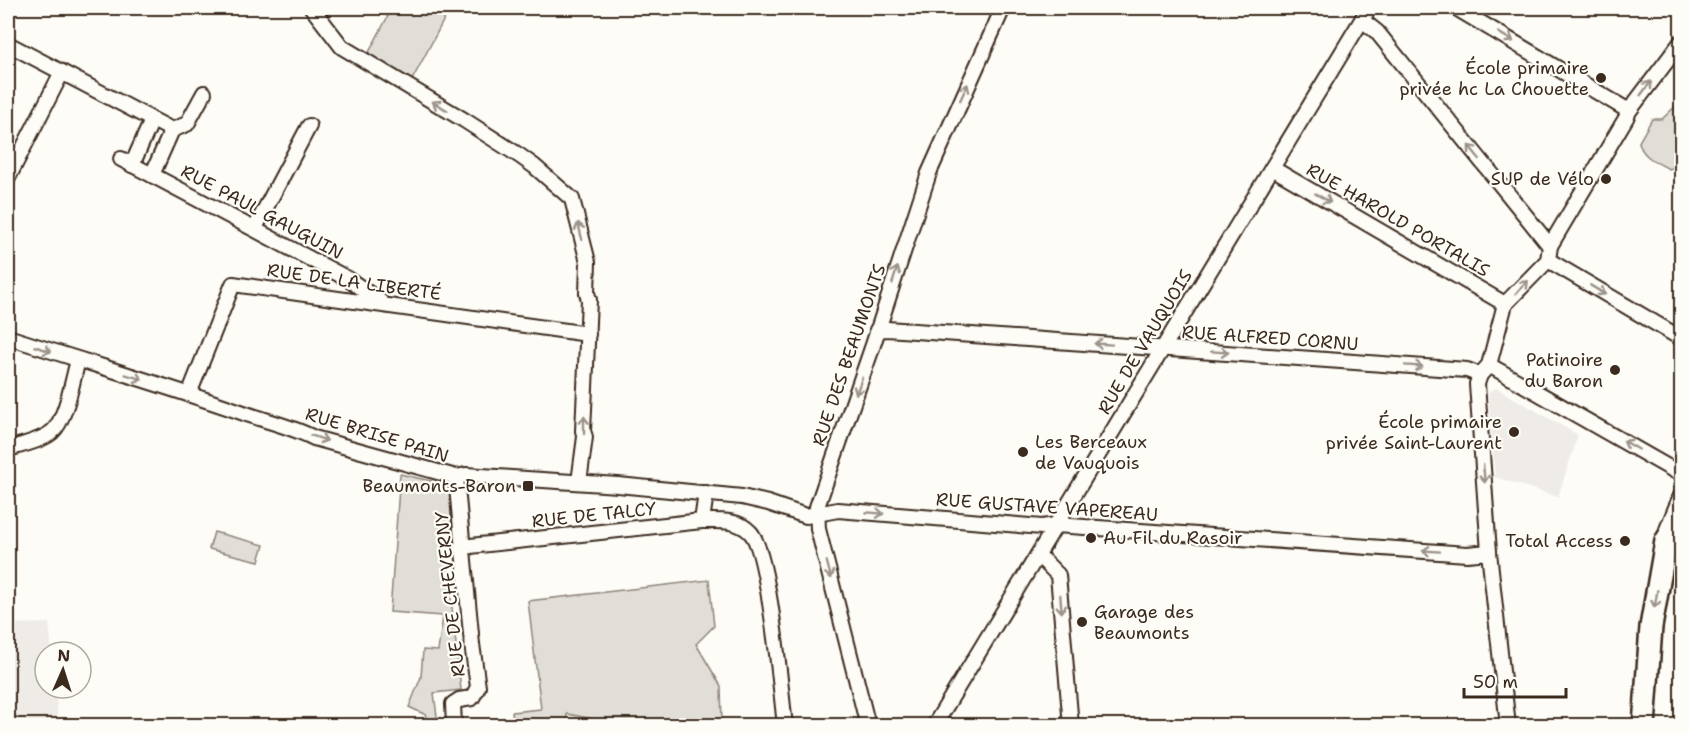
<svg xmlns="http://www.w3.org/2000/svg" width="1689" height="733" viewBox="0 0 1689 733" font-family="'Shantell Sans',sans-serif">
<style>
.built{fill:#efece7}
.green{fill:#e1ded7;stroke:#8e847a;stroke-width:1.5}
.lines{fill:none;stroke-linecap:round;stroke-linejoin:round}
.minor-casing{stroke:#3b2a1e;stroke-width:18}
.secondary-casing{stroke:#3b2a1e;stroke-width:22}
.primary-casing{stroke:#3b2a1e;stroke-width:26}
.minor{stroke:#fdfcf7;stroke-width:14}
.secondary{stroke:#fdfcf7;stroke-width:18}
.primary{stroke:#fdfcf7;stroke-width:21}
.oneway{stroke:#9c938a}
.poi-dot{fill:#3b2a1e;stroke:#fdfcf7;stroke-width:2}
.labels{text-anchor:middle;stroke-width:4.5;stroke-linejoin:round;paint-order:stroke}
.poi-label{font-size:18px;fill:#3b2a1e;stroke:#fdfcf7;text-anchor:end}
.street-label{font-size:18px;fill:#3b2a1e;stroke:#fdfcf7}
</style>
<rect width="100%" height="100%" fill="#fdfcf7"/>
<filter id="ink" filterUnits="userSpaceOnUse"><feTurbulence type="fractalNoise" baseFrequency=".0167" numOctaves="2"/><feDisplacementMap in="SourceGraphic" scale="12" xChannelSelector="R" yChannelSelector="G"/><feConvolveMatrix kernelMatrix="1 2 1 2 8 2 1 2 1" color-interpolation-filters="sRGB"/></filter>
<g filter="url(#ink)">
<g class="built">
<path d="M1496,388L1578,435L1558,497L1495,477L1488,393Z"/>
<path d="M49,623L52,652H45V688H55L59,725H8V624Z"/>
</g>
<g class="green">
<path d="M375,8H450L411,82L367,56L388,16Z"/>
<path d="M1681,101V122L1679,128L1681,130V165L1669,169C1656,162 1642,157 1639,142L1652,119H1662Z"/>
<path d="M400,474L444,484L450,489L452,529L444,530V534L461,690L434,693L438,725H423L426,715L409,707L421,677L423,650L438,651L443,616L390,612Z"/>
<path d="M214,532L264,545L259,561L209,549Z"/>
<path d="M709,580L714,626L696,644L721,686L722,725H625L567,714L566,725H514L512,712L541,709L528,601Z"/>
</g>
<g class="lines">
<defs>
<g id="minor">
<path d="M312,8L342,47L464,120L520,156L534,166L572,199L588,262L587,293L589,300L583,431L585,437L579,482"/>
<path d="M1456,8L1629,111"/>
<path d="M1362,20L1377,32L1550,246"/>
<path d="M8,44L172,130L152,175L121,159"/>
<path d="M172,130L187,124L204,93"/>
<path d="M132,165L152,120"/>
<path d="M1272,168L1505,304"/>
<path d="M152,175L348,279L381,302"/>
<path d="M8,178L62,72"/>
<path d="M255,228L309,126"/>
<path d="M1548,260L1682,339"/>
<path d="M877,330L887,329L1467,370L1480,375"/>
<path d="M8,337C85,362 164,385 241,412C265,421 291,426 314,438L456,477L466,475L618,485L742,497L768,503L806,516L838,510L1042,527L1056,525L1467,554L1489,552"/>
<path d="M1489,365L1682,475"/>
<path d="M189,394L233,284L588,334"/>
<path d="M8,449C21,445 41,441 52,432C66,420 73,378 78,360"/>
<path d="M702,521C718,521 738,519 750,532C769,550 781,692 785,726"/>
<path d="M461,547L702,521L706,493"/>
<path d="M1038,555L1058,575L1071,726"/>
<path d="M454,726L453,704L459,700L472,698L478,687L472,644L456,477"/>
<path d="M868,726L818,529L817,507L873,345L929,173L1003,8"/>
<path d="M934,726L1369,8"/>
<path d="M1508,726L1489,552L1477,384L1480,375L1489,365L1505,304L1548,260L1550,246L1626,118L1629,111L1682,41"/>
</g>
<path id="secondary" d="M1669,530L1682,498"/>
<path id="primary" d="M1644,726L1651,627L1666,541L1682,516"/>
</defs>
<use href="#minor" class="minor-casing"/>
<use href="#secondary" class="secondary-casing"/>
<use href="#primary" class="primary-casing"/>
<use href="#minor" class="minor"/>
<use href="#secondary" class="secondary"/>
<use href="#primary" class="primary"/>
</g>
<defs><path id="oneway-shaft" d="M-6 0H5M1.5-3L5.5 0L1.5 3" fill="none" stroke-width="1.6" stroke-linecap="round" stroke-linejoin="round" transform="scale(1.5)"/></defs>
<g class="oneway">
<use href="#oneway-shaft" transform="translate(1506 37) rotate(31)"/>
<use href="#oneway-shaft" transform="translate(1646 88) rotate(-53)"/>
<use href="#oneway-shaft" transform="translate(964 92) rotate(-65)"/>
<use href="#oneway-shaft" transform="translate(440 106) rotate(-149)"/>
<use href="#oneway-shaft" transform="translate(1474 152) rotate(-129)"/>
<use href="#oneway-shaft" transform="translate(1323 198) rotate(30)"/>
<use href="#oneway-shaft" transform="translate(580 231) rotate(-104)"/>
<use href="#oneway-shaft" transform="translate(895 275) rotate(-72)"/>
<use href="#oneway-shaft" transform="translate(1522 287) rotate(-46)"/>
<use href="#oneway-shaft" transform="translate(1598 290) rotate(31)"/>
<use href="#oneway-shaft" transform="translate(1103 344) rotate(-176)"/>
<use href="#oneway-shaft" transform="translate(43 349) rotate(18)"/>
<use href="#oneway-shaft" transform="translate(1220 352) rotate(4)"/>
<use href="#oneway-shaft" transform="translate(1414 366) rotate(4)"/>
<use href="#oneway-shaft" transform="translate(134 377) rotate(17)"/>
<use href="#oneway-shaft" transform="translate(859 386) rotate(110)"/>
<use href="#oneway-shaft" transform="translate(584 425) rotate(-90)"/>
<use href="#oneway-shaft" transform="translate(319 438) rotate(19)"/>
<use href="#oneway-shaft" transform="translate(1631 445) rotate(-150)"/>
<use href="#oneway-shaft" transform="translate(1484 474) rotate(85)"/>
<use href="#oneway-shaft" transform="translate(875 513) rotate(5)"/>
<use href="#oneway-shaft" transform="translate(1431 551) rotate(-176)"/>
<use href="#oneway-shaft" transform="translate(829 570) rotate(75)"/>
<use href="#oneway-shaft" transform="translate(1656 599) rotate(99)"/>
<use href="#oneway-shaft" transform="translate(1061 604) rotate(85)"/>
</g>
</g>
<g class="poi-dot">
<circle cx="1601" cy="78" r="6"/>
<circle cx="1606" cy="179" r="6"/>
<circle cx="1615" cy="370" r="6"/>
<circle cx="1514" cy="432" r="6"/>
<circle cx="1023" cy="452" r="6"/>
<rect x="522" y="480" width="12" height="12" rx="3"/>
<circle cx="1091" cy="538" r="6"/>
<circle cx="1625" cy="541" r="6"/>
<circle cx="1082" cy="622" r="6"/>
</g>
<g class="labels">
<g class="poi-label">
<text x="1589" y="74">École primaire<tspan x="1589" dy="21">privée hc La Chouette</tspan></text>
<text x="1594" y="185">SUP de Vélo</text>
<text x="1603" y="366">Patinoire<tspan x="1603" dy="21">du Baron</tspan></text>
<text x="1502" y="428">École primaire<tspan x="1502" dy="21">privée Saint-Laurent</tspan></text>
<text x="1035" y="448" text-anchor="start">Les Berceaux<tspan x="1035" dy="21">de Vauquois</tspan></text>
<text x="516" y="492">Beaumonts-Baron</text>
<text x="1103" y="544" text-anchor="start">Au Fil du Rasoir</text>
<text x="1613" y="547">Total Access</text>
<text x="1094" y="618" text-anchor="start">Garage des<tspan x="1094" dy="21">Beaumonts</tspan></text>
</g>
<g class="street-label">
<text transform="translate(262 212) rotate(28)" y="6">RUE PAUL GAUGUIN</text>
<text transform="translate(1398 220) rotate(30)" y="6">RUE HAROLD PORTALIS</text>
<text transform="translate(354 282) rotate(8)" y="6">RUE DE LA LIBERTÉ</text>
<text transform="translate(1270 338) rotate(4)" y="6">RUE ALFRED CORNU</text>
<text transform="translate(1145 342) rotate(-59)" y="6">RUE DE VAUQUOIS</text>
<text transform="translate(849 355) rotate(-71)" y="6">RUE DES BEAUMONTS</text>
<text transform="translate(377 435) rotate(17)" y="6">RUE BRISE PAIN</text>
<text transform="translate(1047 507) rotate(4)" y="6">RUE GUSTAVE VAPEREAU</text>
<text transform="translate(594 515) rotate(-6)" y="6">RUE DE TALCY</text>
<text transform="translate(450 594) rotate(-96)" y="6">RUE DE CHEVERNY</text>
</g>
</g>
<rect width="1689" height="733" fill="none" stroke="#fdfcf7" stroke-width="30"/>
<rect x="15" y="15" width="1659" height="703" fill="none" stroke="#3b2a1e" stroke-width="2" filter="url(#ink)"/>
<g transform="translate(63 670) rotate(3)"><circle r="28" fill="#fdfcf7" stroke="#afa8a0" stroke-width="1.5"/>
<path d="M0-4.5L10 22L0 15L-10 22Z" fill="#3b2a1e"/>
<text y="-9" font-size="16" font-weight="bold" text-anchor="middle" fill="#3b2a1e">N</text>
</g>
<path d="M1464 688v9h102v-9" fill="none" stroke="#3b2a1e" stroke-width="3"/>
<text x="1473" y="688" font-size="18" fill="#3b2a1e" stroke="#fdfcf7" stroke-width="4.5" paint-order="stroke">50 m</text>
</svg>
